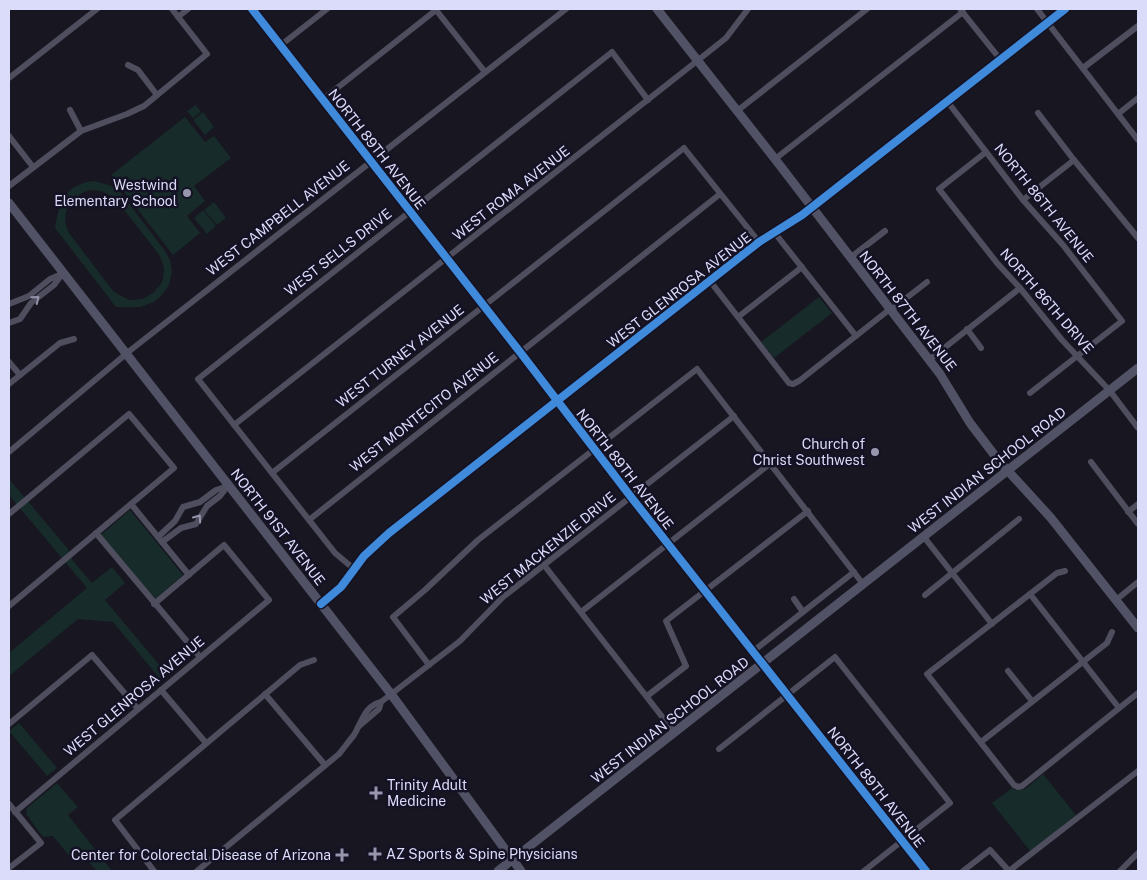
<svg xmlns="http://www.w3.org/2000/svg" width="1147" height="880" viewBox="0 0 1147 880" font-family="'Public Sans',sans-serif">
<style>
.green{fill:#162b2a;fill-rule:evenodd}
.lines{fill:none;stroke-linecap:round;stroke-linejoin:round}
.street{stroke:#4e4e5f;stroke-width:6}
.secondary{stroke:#515265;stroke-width:9}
.cycleway-casing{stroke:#141224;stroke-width:11}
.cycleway{stroke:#408adc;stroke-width:8}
.oneway{stroke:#9494ac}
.poi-dot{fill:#9796ae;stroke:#141224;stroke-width:2}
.labels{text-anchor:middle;stroke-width:5;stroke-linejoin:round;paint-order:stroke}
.street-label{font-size:14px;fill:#dbdbfa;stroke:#141224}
.poi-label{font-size:14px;fill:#dbdbfa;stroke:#141224;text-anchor:end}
</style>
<rect width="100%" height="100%" fill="#181620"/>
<g class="green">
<path d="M196,105L201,112L193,118L187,111Z"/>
<path d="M203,112L214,127L205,135L193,120Z"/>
<path d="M185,117L205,142L214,136L231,158L194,186L205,201L187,216L200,233L173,255L111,175Z"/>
<path d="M94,181L112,186L121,193L165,251L170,260L172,271L169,285L162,295L154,302L140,307H116L55,228C59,203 65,184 94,181ZM90,190L101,191L115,198L160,256L164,268L163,279L161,284L153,293L143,299L130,300L123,297L113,291L69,233C59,213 71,195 90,190Z"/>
<path d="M214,202L226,218L217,225L204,210Z"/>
<path d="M203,210L216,226L207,234L194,218Z"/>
<path d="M819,297L832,313L774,358L761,342Z"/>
<path d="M9,479L68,549L73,561L92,583L112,567L125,583L105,600L167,674L161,680L113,622L78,619L9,676V653L87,588L9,495Z"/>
<path d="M130,510L183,575L155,599L101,535Z"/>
<path d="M19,723L57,768L47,776L9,731Z"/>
<path d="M1043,774L1076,815L1031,852L992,803L1012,788C1023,796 1034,781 1043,774Z"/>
<path d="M57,783L78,807L68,815L112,871H97L80,853L72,859L53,836L43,837L26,814L27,808Z"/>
</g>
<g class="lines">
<g class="street">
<path d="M252,9L520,352L631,497L926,871"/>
<path d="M960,9L1000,59"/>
<path d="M1037,9L1138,140"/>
<path d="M178,17L188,9"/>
<path d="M281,45L327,9"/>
<path d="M128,65L138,70L157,95"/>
<path d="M1083,68L1138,26"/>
<path d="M9,78L97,9"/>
<path d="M322,100L436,10L485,72"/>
<path d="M947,101L1023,200L1063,245L1122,321L1030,393"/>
<path d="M70,110L81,131"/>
<path d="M737,111L867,9"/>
<path d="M1038,113L1074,160L1138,238"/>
<path d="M1118,114L1138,98"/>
<path d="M9,136L33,167"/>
<path d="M986,152L939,189L997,263L1020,288L1062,340L1110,391L1138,428"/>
<path d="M775,159L963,12"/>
<path d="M9,186L81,131L127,114L144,106L207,54L172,9"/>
<path d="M1023,200L1074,160"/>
<path d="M774,232L856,336"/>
<path d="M850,258L885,231"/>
<path d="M710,281L789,383L793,384L799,381L890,309"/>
<path d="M9,304L29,296L50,279L62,274"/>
<path d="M891,310L927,282"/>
<path d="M738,317L802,267"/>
<path d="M9,323L20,319L31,303L54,285L63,273"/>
<path d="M967,329L981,348"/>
<path d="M929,360L1020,288"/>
<path d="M9,362L20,375"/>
<path d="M9,384L60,343L74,339"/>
<path d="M234,425L697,61L726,38L748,9"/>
<path d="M9,452L132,349L566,9"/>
<path d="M1091,462L1138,524"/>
<path d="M272,473L684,148L759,242"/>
<path d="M131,504L189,575"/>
<path d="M1128,512L1138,504"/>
<path d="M9,514L129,414L174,468L9,606"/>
<path d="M309,520L720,194"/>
<path d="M96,533L200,657"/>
<path d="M158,537L175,521L183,507L200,502L216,490L228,486"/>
<path d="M924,537L992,624"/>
<path d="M162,542L181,528L196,524L207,506L220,496L227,487"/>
<path d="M544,565L674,732"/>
<path d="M354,569L335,553L198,379L612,52L648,100"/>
<path d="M1065,571L1057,573L927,674L1014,785L1018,787L1022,786L1138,693"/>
<path d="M1030,594L1119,708"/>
<path d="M925,595L1019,519"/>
<path d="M794,599L803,612"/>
<path d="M1116,600L1138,582"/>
<path d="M321,604L341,587L364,556L389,533L759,242L802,215L1065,9"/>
<path d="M581,612L771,463"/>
<path d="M752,652L854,572"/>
<path d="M429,665L393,617L425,590L478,540L697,369L863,584"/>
<path d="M1008,671L1032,701"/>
<path d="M161,690L206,743"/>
<path d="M265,694L325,765"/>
<path d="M647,696L686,666L666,621L808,511"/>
<path d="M9,724L92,655L138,709"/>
<path d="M358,727L379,709L381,702"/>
<path d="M981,742L1107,643L1112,632"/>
<path d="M719,749L835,657L950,803L864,871"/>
<path d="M9,804L41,843L9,868"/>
<path d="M15,812L269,600L224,545L154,604"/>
<path d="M154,871L115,820L300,665L314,660"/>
<path d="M197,871L339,754C344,748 349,741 354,735C362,722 364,706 381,702L460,641L503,597L734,416"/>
<path d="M963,871L990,850L1009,871"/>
<path d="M1009,871L1138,771"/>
<path d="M1120,871L1138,853"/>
</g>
<g class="secondary">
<path d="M657,9L775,159L940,374L970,423L999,461L1051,518L1138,628"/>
<path d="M9,203L391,694L521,871"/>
<path d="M498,871L1138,368"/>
</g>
<defs>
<g id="cycleway">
<path d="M252,9L520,352L631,497L926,871"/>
<path d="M321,604L341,587L364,556L389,533L759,242L802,215L1065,9"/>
</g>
</defs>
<use href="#cycleway" class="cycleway-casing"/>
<use href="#cycleway" class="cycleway"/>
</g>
<defs><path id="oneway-chevron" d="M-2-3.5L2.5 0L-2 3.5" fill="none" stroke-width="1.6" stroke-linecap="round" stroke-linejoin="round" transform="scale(1.25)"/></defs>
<g class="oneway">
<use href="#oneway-chevron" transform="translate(36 299) rotate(-39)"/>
<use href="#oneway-chevron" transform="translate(198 518) rotate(-55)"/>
</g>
<g class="poi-dot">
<circle cx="187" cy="193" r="5"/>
<circle cx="875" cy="452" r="5"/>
<path d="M373.5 785.5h5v5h5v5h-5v5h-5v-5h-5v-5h5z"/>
<path d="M372.5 846.5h5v5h5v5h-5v5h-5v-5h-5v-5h5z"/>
<path d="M339.5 847.5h5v5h5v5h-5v5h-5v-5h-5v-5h5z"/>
</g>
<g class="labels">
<g class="street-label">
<text transform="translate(377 149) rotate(52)" y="5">NORTH 89TH AVENUE</text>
<text transform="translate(511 193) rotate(-38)" y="5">WEST ROMA AVENUE</text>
<text transform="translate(1044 203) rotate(51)" y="5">NORTH 86TH AVENUE</text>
<text transform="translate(278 218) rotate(-38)" y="5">WEST CAMPBELL AVENUE</text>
<text transform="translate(338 252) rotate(-38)" y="5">WEST SELLS DRIVE</text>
<text transform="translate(679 290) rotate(-38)" y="5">WEST GLENROSA AVENUE</text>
<text transform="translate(1047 301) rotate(49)" y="5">NORTH 86TH DRIVE</text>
<text transform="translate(908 311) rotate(52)" y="5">NORTH 87TH AVENUE</text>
<text transform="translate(400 356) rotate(-38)" y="5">WEST TURNEY AVENUE</text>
<text transform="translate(424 412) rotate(-38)" y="5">WEST MONTECITO AVENUE</text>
<text transform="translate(625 469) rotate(52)" y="5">NORTH 89TH AVENUE</text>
<text transform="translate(987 470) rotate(-38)" y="5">WEST INDIAN SCHOOL ROAD</text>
<text transform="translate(278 527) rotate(52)" y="5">NORTH 91ST AVENUE</text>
<text transform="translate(548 548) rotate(-39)" y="5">WEST MACKENZIE DRIVE</text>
<text transform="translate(134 696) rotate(-40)" y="5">WEST GLENROSA AVENUE</text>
<text transform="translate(670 720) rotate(-38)" y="5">WEST INDIAN SCHOOL ROAD</text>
<text transform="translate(876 787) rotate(52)" y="5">NORTH 89TH AVENUE</text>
</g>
<g class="poi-label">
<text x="177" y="190">Westwind<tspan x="177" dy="16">Elementary School</tspan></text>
<text x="865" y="449">Church of<tspan x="865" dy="16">Christ Southwest</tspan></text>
<text x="387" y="790" text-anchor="start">Trinity Adult<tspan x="387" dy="16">Medicine</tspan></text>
<text x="386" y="859" text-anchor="start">AZ Sports &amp; Spine Physicians</text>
<text x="331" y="860">Center for Colorectal Disease of Arizona</text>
</g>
</g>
<rect width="1147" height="880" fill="none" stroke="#dbdbfa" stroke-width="20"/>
</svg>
